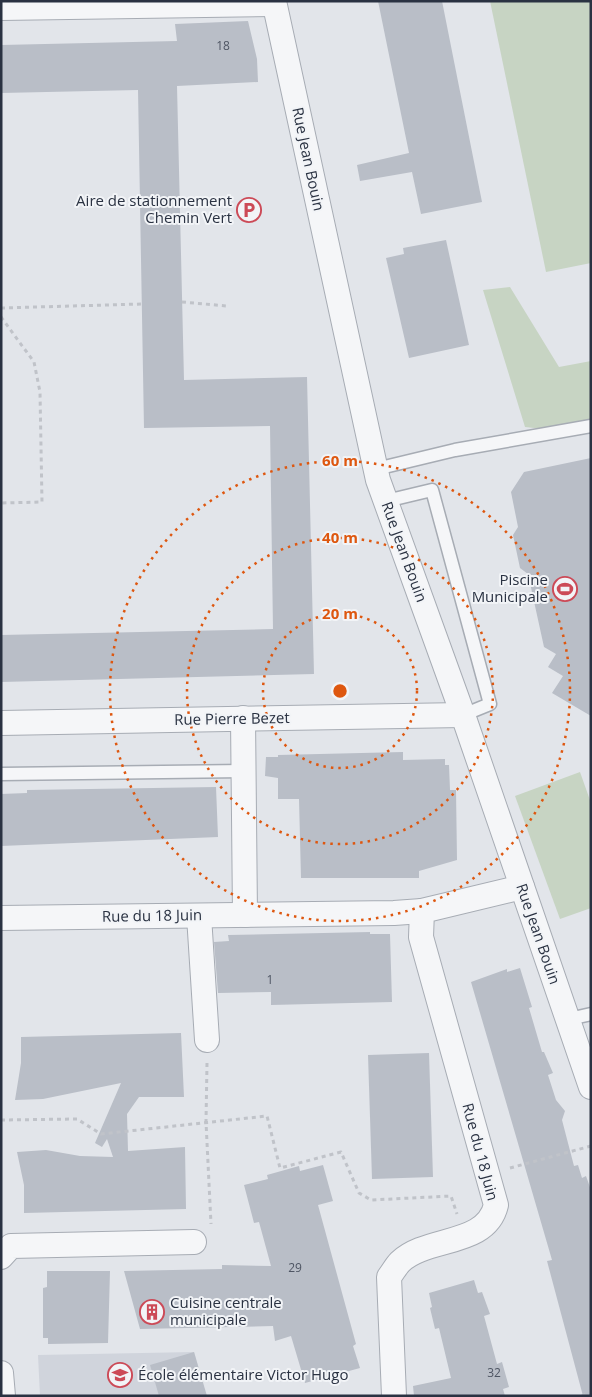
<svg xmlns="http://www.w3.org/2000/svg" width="592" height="1397" viewBox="0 0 592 1397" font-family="'Open Sans',sans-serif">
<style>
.built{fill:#d0d4dc}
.green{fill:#c7d4c3}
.building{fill:#b9bec7}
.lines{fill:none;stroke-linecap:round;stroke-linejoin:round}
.lane-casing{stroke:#a7acb4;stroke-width:15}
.street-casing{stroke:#a7acb4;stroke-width:26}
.path{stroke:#c0c3c9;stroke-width:3;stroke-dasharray:4 4;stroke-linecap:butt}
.lane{stroke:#f5f6f8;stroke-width:12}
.street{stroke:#f5f6f8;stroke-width:24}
.ring{fill:none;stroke:#de570f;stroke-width:2.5;stroke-dasharray:2.5 5}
.labels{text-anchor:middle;stroke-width:4;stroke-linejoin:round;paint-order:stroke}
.number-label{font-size:12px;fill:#4e5563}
.street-label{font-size:15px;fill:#2a3242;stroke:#f2f4f7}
.poi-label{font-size:15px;fill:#2a3242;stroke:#f2f4f7;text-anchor:end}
.centre{fill:#de570f;stroke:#f2f4f7;stroke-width:2.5}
.ring-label{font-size:15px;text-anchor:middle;font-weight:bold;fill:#de570f;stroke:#f2f4f7;stroke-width:4;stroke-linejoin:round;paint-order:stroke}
</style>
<rect width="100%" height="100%" fill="#e2e5ea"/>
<path class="built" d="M194,1352L206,1396H40L38,1355Z"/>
<g class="green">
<path d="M490,1H591V263L546,272Z"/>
<path d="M510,287L559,367L591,361V434L525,427L483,290Z"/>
<path d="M580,772L591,803V908L560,919L515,796Z"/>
</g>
<g class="building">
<path d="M378,1H442L482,202L421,214L412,172L360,181L357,165L409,153Z"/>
<path d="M248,21L257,59L258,82L177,86L184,380L307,377L314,674L1,682V635L273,629L270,426L144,428L138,90L1,93V45L177,41L175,24Z"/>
<path d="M446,240L469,345L409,358L386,258L404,254L403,248Z"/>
<path d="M591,458V716L552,693L563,676L548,667L556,654L544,647L528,574L520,568L513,535L518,527L511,492L524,472Z"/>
<path d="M403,752V760L445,759V765H449L450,790H456L457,860L419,871V878H301L299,799H278V778L265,776L266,757H278V755Z"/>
<path d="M216,787L218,837L1,846V794L27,793V790Z"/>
<path d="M370,932V934H390L392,1002L271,1005V992L218,993L214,942L229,941L228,935Z"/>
<path d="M520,968L532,1007L529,1008L542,1052H544L553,1073L548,1075L556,1100L565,1111L562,1120L574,1166L578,1165L582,1178L586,1176L591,1190V1396H583L547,1261L552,1260L471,982L507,969V972Z"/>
<path d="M181,1033L184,1097H139L127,1114L128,1151L185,1147L186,1209L24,1213V1185L17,1152L46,1150L80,1156L113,1157L107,1139L102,1147L95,1143L121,1083L43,1099L15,1100L21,1063V1037Z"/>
<path d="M429,1053L433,1177L372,1179L368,1055Z"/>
<path d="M323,1165L333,1201L318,1205L356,1344L353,1346L360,1368L305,1383L291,1336L275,1341L273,1326L140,1329L124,1271L222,1269V1265L271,1266L259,1222L254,1223L244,1185L268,1179L267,1175L299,1166L300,1171Z"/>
<path d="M47,1271H110L108,1343L48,1344V1338H43V1288L47,1287Z"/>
<path d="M474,1280L478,1293L482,1292L490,1314L484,1316L497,1364L502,1362L509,1387L503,1389L505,1396H414L413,1386L451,1378L439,1328L435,1329L430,1308L432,1307L429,1293Z"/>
<path d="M194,1352L207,1396H159L150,1365Z"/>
</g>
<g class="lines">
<defs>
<g id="lane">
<path d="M376,469L455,450L591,426"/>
<path d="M386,501L432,490L490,704L463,715"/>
<path d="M1,774L244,771"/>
<path d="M569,1019L591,1014"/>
</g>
<g id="street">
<path d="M274,1L378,480L463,715L591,1087"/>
<path d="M1,8L274,4"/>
<path d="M243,718L245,915"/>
<path d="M1,723L463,715"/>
<path d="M199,916L207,1040"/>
<path d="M1,918L394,913L422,911"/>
<path d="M1,1257L11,1246L194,1242"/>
<path d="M1,1373L3,1396"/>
<path d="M394,1396L389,1277C393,1272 396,1266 400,1262C427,1236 486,1247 496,1205L421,937L422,911L522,887"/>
</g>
</defs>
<use href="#lane" class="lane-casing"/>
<use href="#street" class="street-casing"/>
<g class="path">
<path d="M182,302L227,306"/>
<path d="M1,308L142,304"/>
<path d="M1,317L34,362L40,392L42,502L1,503"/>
<path d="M207,1063L206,1122L211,1224"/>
<path d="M1,1120L77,1119L101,1134L267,1116L280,1168L341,1152L359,1193L371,1200L451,1196L457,1214"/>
<path d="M510,1168L591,1146"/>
<path d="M582,1396L591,1391"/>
</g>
<use href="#lane" class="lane"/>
<use href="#street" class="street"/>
</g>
<g class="ring">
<circle cx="340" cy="691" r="77"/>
<circle cx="340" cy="691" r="153"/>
<circle cx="340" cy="691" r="230"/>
</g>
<defs>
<symbol id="parking-ring" viewBox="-11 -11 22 22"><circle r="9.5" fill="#f2f4f7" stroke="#cc4a57" stroke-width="1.5"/><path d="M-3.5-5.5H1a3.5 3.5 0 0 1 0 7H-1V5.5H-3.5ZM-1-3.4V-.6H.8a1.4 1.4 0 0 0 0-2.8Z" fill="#cc4a57"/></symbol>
<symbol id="stadium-ring" viewBox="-11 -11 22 22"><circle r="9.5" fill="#f2f4f7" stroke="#cc4a57" stroke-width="1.5"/><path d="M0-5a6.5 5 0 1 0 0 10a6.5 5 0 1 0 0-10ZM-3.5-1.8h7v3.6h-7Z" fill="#cc4a57"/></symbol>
<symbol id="building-ring" viewBox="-11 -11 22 22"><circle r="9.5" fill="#f2f4f7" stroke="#cc4a57" stroke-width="1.5"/><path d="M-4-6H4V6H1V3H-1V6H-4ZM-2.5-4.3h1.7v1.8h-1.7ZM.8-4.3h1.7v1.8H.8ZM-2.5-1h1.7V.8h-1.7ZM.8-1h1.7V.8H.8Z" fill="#cc4a57"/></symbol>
<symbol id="school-ring" viewBox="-11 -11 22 22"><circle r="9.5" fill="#f2f4f7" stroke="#cc4a57" stroke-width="1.5"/><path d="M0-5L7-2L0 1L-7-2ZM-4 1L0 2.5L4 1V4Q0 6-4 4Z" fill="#cc4a57"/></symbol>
</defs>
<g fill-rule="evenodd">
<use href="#parking-ring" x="235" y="196" width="28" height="28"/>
<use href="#stadium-ring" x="551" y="575" width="28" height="28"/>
<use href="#building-ring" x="138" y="1298" width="28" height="28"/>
<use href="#school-ring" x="106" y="1361" width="28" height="28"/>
</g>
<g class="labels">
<g class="number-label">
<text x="223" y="50">18</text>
<text x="270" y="984">1</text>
<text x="295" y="1272">29</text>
<text x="494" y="1377">32</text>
</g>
<g class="street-label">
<text transform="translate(308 159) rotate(78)" y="5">Rue Jean Bouin</text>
<text transform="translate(404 552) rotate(70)" y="5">Rue Jean Bouin</text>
<text transform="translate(232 719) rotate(-1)" y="5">Rue Pierre Bezet</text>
<text transform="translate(152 916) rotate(-1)" y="5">Rue du 18 Juin</text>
<text transform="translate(538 934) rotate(71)" y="5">Rue Jean Bouin</text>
<text transform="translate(480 1152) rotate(75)" y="5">Rue du 18 Juin</text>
</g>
<g class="poi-label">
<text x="232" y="206">Aire de stationnement<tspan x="232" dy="17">Chemin Vert</tspan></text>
<text x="548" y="585">Piscine<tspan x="548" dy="17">Municipale</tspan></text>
<text x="170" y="1308" text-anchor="start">Cuisine centrale<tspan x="170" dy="17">municipale</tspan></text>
<text x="138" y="1380" text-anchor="start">École élémentaire Victor Hugo</text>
</g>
</g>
<circle cx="340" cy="691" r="8" class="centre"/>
<g class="ring-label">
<text x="340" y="466">60 m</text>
<text x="340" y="543">40 m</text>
<text x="340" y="619">20 m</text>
</g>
<rect width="592" height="1397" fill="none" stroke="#2a3242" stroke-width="5"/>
</svg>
